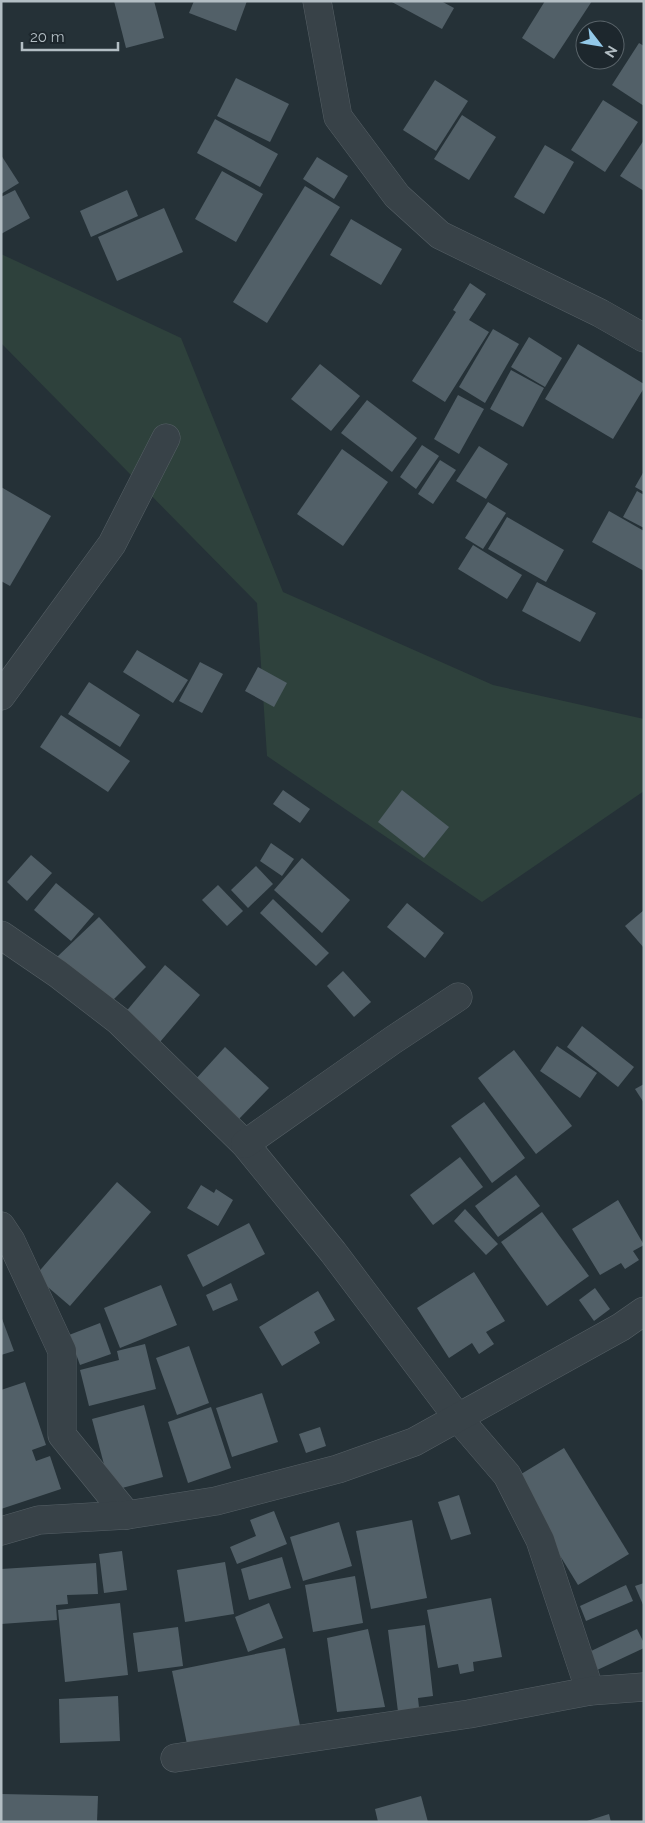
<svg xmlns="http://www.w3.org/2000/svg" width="645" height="1823" viewBox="0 0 645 1823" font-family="Raleway,sans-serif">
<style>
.green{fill:#2e413c}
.building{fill:#526068}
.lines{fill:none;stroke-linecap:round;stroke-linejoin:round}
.minor-casing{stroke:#566066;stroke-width:29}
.minor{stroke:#384248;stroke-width:28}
</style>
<rect width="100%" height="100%" fill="#253137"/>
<path class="green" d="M1,254L181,338L283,592L493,685L644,719V791L482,902L267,756L257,603L1,343Z"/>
<g class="building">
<path d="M114,1H154L164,38L126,48Z"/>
<path d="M194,1H247L236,31L189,13Z"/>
<path d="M390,1H441L454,8L442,29Z"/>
<path d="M545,1H592L554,59L522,38Z"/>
<path d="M639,43L644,46V106L612,85Z"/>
<path d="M236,78L289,104L270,142L217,116Z"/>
<path d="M435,80L468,101L436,151L403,130Z"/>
<path d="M603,100L638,122L605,172L571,150Z"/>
<path d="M462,115L496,137L469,180L434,159Z"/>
<path d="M215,119L278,154L260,187L197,153Z"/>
<path d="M644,140V191L620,176Z"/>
<path d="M545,145L574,162L544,214L514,197Z"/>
<path d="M1,155L19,183L1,194Z"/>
<path d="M317,157L348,176L334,199L303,179Z"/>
<path d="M222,171L263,194L236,242L195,219Z"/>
<path d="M305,186L340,207L267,323L233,302Z"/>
<path d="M15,190L30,218L1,234V197Z"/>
<path d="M127,190L138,216L91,237L80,211Z"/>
<path d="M164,208L183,252L117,281L98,237Z"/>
<path d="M351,219L402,249L381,285L330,255Z"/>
<path d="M470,283L486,294L469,320L489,332L445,402L412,381L456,312L453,310Z"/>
<path d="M493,329L519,344L485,403L459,387Z"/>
<path d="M529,337L562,358L545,387L511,367Z"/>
<path d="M578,344L644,384V388L613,439L545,399Z"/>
<path d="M320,364L360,396L331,431L291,399Z"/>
<path d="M511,370L544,388L523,427L490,409Z"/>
<path d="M458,395L484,409L459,454L434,439Z"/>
<path d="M367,400L417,438L392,472L341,433Z"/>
<path d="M422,445L439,456L416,489L400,477Z"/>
<path d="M479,446L508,464L486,499L456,481Z"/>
<path d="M342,449L388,482L343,546L297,514Z"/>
<path d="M440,460L456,470L433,504L418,494Z"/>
<path d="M644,471V492L635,487Z"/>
<path d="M1,487L51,516L10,586L1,581Z"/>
<path d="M637,491L644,495V528L623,517Z"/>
<path d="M488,502L506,513L483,549L465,538Z"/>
<path d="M609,511L644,531V571L592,542Z"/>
<path d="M507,517L564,550L546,582L488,549Z"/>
<path d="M473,545L522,575L507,599L458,569Z"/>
<path d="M537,582L596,613L580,642L522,611Z"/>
<path d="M137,650L188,680L173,703L123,672Z"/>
<path d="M200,662L223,674L202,713L179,701Z"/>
<path d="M258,667L287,683L274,707L245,691Z"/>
<path d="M89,682L140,715L120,747L68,714Z"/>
<path d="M61,715L130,761L108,792L40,747Z"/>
<path d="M283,790L310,809L300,823L273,804Z"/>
<path d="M402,790L449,827L424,858L378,822Z"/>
<path d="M271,843L294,859L282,876L260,861Z"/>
<path d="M31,855L52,873L27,901L7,882Z"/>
<path d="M302,858L350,900L322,933L274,890Z"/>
<path d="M256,866L273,884L248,908L231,890Z"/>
<path d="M56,883L94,914L71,941L34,910Z"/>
<path d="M218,885L243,911L227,926L202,900Z"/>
<path d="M273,899L329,953L316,966L260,913Z"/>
<path d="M407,903L444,933L425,958L387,927Z"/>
<path d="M644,910V948L625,926Z"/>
<path d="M99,917L146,967L105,1008L57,957Z"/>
<path d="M165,965L200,995L154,1049L119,1020Z"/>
<path d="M343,971L371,1002L354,1017L327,986Z"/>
<path d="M582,1026L634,1067L618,1087L567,1047Z"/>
<path d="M557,1046L597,1073L580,1098L540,1071Z"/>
<path d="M225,1047L269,1088L236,1122L194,1081Z"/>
<path d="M514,1050L572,1126L536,1154L478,1078Z"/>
<path d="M644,1084V1103L635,1089Z"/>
<path d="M484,1102L525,1158L492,1183L451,1126Z"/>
<path d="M460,1157L483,1187L433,1225L410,1195Z"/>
<path d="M516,1175L540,1206L498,1237L475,1206Z"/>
<path d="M117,1182L151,1212L70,1306L35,1276Z"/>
<path d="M201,1185L214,1193L216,1189L233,1200L218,1226L187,1208Z"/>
<path d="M618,1200L644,1245L633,1251L639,1260L625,1269L621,1263L600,1275L572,1229Z"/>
<path d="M465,1209L498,1244L486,1255L454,1221Z"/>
<path d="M542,1212L589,1276L547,1306L501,1242Z"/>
<path d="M249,1223L265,1254L203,1287L187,1255Z"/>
<path d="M474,1272L505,1321L486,1332L494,1344L479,1354L472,1343L449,1358L417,1308Z"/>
<path d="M231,1283L238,1300L213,1311L206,1295Z"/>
<path d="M161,1285L177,1325L120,1348L104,1308Z"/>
<path d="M595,1288L610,1309L594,1321L579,1300Z"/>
<path d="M318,1291L335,1320L314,1332L320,1343L282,1366L259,1327Z"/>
<path d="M1,1316L14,1351L1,1355Z"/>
<path d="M100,1323L111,1354L80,1365L69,1335Z"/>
<path d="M145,1344L156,1389L89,1406L80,1370L119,1360L117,1351Z"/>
<path d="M189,1346L209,1403L177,1415L156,1358Z"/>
<path d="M25,1382L46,1445L32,1450L36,1461L50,1456L61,1489L1,1509V1390Z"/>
<path d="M262,1393L278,1442L232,1457L216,1408Z"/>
<path d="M144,1405L163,1477L111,1491L92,1419Z"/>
<path d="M211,1407L231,1468L188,1483L168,1422Z"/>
<path d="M320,1427L326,1446L306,1453L299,1434Z"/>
<path d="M564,1448L629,1554L578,1585L513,1479Z"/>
<path d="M459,1495L471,1534L451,1540L438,1502Z"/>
<path d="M274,1511L287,1544L237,1564L230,1547L256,1536L250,1520Z"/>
<path d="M412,1520L427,1598L371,1609L356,1531Z"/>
<path d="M339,1522L352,1566L303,1581L290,1537Z"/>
<path d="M122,1551L127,1590L104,1593L99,1554Z"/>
<path d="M282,1557L291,1588L249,1600L241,1569Z"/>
<path d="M225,1562L234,1614L185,1622L177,1570Z"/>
<path d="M96,1563L98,1594L67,1595L68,1604L56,1605L57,1620L1,1624V1569Z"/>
<path d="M355,1576L363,1623L313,1632L305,1585Z"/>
<path d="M644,1583V1607L635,1586Z"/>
<path d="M626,1585L633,1601L586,1621L580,1606Z"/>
<path d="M491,1598L502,1657L473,1662L474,1671L460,1674L458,1664L438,1668L427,1610Z"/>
<path d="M120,1603L128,1675L65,1682L58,1610Z"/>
<path d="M269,1603L283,1638L248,1652L235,1617Z"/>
<path d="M425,1625L433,1696L418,1698L420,1717L399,1720L388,1630Z"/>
<path d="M178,1627L183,1666L138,1672L133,1633Z"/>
<path d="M368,1629L385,1707L337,1712L327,1638Z"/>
<path d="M637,1629L644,1643V1648L595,1671L587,1653Z"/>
<path d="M285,1648L300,1726L188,1749L172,1671Z"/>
<path d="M118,1696L120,1741L60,1743L59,1699Z"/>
<path d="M1,1794L98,1796L97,1822H1Z"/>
<path d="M421,1796L428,1822H378L375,1809Z"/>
<path d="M609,1814L611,1822H587V1821Z"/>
</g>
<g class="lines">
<defs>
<g id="minor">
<path d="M317,1L338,117L397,196L440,235L600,313L644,338"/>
<path d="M1,696L112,544L166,438"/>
<path d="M1,935L58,974L119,1021L245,1144L333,1252L458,1418L507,1475L540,1540L590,1691"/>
<path d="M245,1144L393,1040L458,997"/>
<path d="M1,1226L11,1241L62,1351V1435L127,1515"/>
<path d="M1,1531L39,1520L127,1515L216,1501L338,1469L414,1442L621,1327L644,1311"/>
<path d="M175,1758L469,1714L590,1691L644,1687"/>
</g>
</defs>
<use href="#minor" class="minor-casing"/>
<use href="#minor" class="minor"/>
</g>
<rect width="645" height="1823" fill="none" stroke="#b3bec4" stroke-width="5"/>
<g transform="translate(600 45) rotate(121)"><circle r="24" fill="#1d272d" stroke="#596369"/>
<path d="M0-4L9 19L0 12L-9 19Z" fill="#93c9e9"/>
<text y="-8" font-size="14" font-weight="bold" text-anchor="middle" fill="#b3bec4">N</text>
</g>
<path d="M22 42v8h96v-8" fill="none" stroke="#b3bec4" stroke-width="2.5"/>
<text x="30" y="42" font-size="15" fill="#b3bec4" stroke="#1d272d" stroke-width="4" paint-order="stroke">20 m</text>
</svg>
